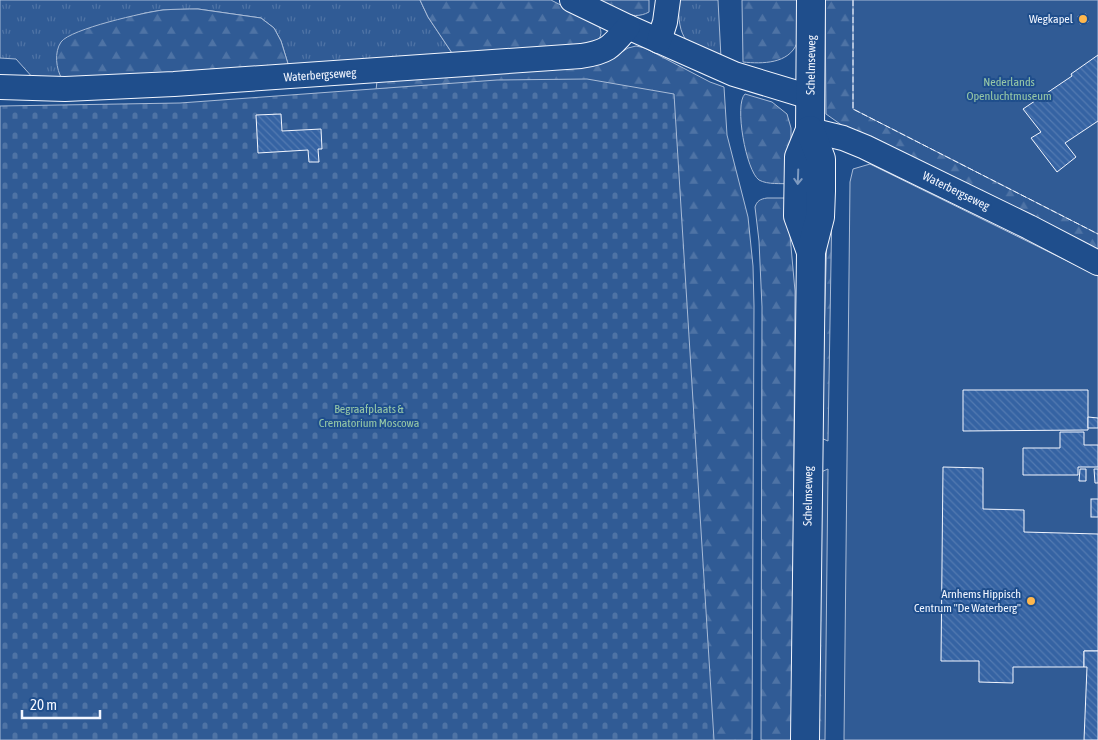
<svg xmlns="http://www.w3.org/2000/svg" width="1098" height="740" viewBox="0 0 1098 740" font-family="'Asap Condensed',sans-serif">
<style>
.grass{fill:url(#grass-tufts);stroke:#a8bbd7}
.forest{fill:url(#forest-firs);stroke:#a8bbd7}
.cemetery{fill:url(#cemetery-stones);stroke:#a8bbd7}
.built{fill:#305b95;stroke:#a8bbd7}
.building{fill:url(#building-back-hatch);stroke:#f2f6ff}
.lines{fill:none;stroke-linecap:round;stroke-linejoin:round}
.street-casing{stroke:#f2f6ff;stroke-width:26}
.secondary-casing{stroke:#f2f6ff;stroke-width:30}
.street{stroke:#1f4e8c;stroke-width:24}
.secondary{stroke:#1f4e8c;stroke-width:28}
.fence{stroke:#f2f6ff;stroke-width:1;stroke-dasharray:6 2.5;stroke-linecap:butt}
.oneway{stroke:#7e9ac0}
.poi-dot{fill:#ffb74d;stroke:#1f4e8c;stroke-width:2}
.labels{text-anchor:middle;stroke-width:4;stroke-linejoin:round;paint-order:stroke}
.poi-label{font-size:12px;fill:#f2f6ff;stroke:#1f4e8c;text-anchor:end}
.street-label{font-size:12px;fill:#f2f6ff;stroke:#1f4e8c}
.park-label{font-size:12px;fill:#97c8a6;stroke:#1f4e8c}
</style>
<defs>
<pattern id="grass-tufts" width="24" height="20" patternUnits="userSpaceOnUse" patternTransform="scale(1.25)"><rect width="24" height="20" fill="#305b95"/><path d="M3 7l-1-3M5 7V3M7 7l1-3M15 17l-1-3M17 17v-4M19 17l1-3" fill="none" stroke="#4e73a5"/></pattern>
<pattern id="forest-firs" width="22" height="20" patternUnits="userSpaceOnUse" patternTransform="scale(1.25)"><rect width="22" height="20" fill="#305b95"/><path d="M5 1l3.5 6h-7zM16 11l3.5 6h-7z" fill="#4e73a5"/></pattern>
<pattern id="cemetery-stones" width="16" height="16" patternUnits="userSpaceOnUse" patternTransform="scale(1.25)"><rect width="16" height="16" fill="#305b95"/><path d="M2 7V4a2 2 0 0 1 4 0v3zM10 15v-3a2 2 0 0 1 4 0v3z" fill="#4e73a5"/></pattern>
<pattern id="building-back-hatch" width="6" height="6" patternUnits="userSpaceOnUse" patternTransform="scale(1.25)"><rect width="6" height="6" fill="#3563a3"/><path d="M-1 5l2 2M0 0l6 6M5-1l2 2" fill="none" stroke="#537ab1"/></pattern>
</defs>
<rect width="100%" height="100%" fill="#1f4e8c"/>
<g class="grass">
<path d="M0,0H420L428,17L454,56L289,67L281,41L274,28L261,18L198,9L163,10L145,13L117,21L62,79H34L16,59L0,58Z"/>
<path d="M678,0H718L721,58C684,44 679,42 678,0Z"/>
</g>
<g class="forest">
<path d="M420,0H551L595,23C604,29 602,38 594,45L454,56L428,17Z"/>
<path d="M597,0H649V12C631,22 613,8 597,0Z"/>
<path d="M742,0H798C798,11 801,33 797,43C789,64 762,64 743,62Z"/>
<path d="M825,0H1038L1098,208V255L843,126L826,114Z"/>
<path d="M198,9L261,18L274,28L281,41L289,67L62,79C56,69 54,52 61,42C70,29 146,12 163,10C175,9 187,9 198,9Z"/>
<path d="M636,46L645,48L710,82L724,87L727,135L748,217L753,266L754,306L752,740H689L369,155L377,81L609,60L628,48Z"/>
<path d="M745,94L772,102L787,114L791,128V184C781,183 768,185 759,180C746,171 734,104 745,94Z"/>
<path d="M767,198H790V235L795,291L792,740H761L762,307L759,241L755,207C757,201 760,199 767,198Z"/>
<path d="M828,200L832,203L828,441L821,438Z"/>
<path d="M828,469L825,740H818L821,472Z"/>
</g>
<path class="cemetery" d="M587,79L674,94L714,740H0V106L180,103L497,80Z"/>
<g class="built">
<path d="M853,0H1098V234L853,109Z"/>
<path d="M870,164L1098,276V740H844L850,182L853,169Z"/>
</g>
<g class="building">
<path d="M1086,14L1088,22L1080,24L1078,16Z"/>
<path d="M1098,55V121L1065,143L1076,157L1057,172L1031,138L1041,132L1023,109L1072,76L1071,74Z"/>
<path d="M281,114L282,131L321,129L322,149H318L319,162H309L308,150L258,153L256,115Z"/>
<path d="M963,390H1088V430L963,431Z"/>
<path d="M1088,417L1098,418V428H1088Z"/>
<path d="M1060,432H1084V445H1098V467H1078V475H1023V448H1060Z"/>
<path d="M943,467L983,468V509L1024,510V532L1098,534V651H1084V667H1013V683L979,682V661H941Z"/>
<path d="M1080,469H1086V481H1079Z"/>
<path d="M1094,469H1098V483H1095Z"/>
<rect x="1091" y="499" width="7" height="18"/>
<path d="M1084,651H1098V740H1084L1087,667H1084Z"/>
</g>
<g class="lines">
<defs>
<g id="street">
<path d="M572,0L628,27L734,74L810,97"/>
<path d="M659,41L665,22L668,0"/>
<path d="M0,87L65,89L174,84L581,56C608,52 611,47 628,27"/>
<path d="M810,130L843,138L865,147L1029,227L1098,263"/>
</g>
<g id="secondary">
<path d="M811,252L798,216L799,157L810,130L811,0"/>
<path d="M805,740L811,252L820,217L821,191V159L810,130"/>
</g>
</defs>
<use href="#street" class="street-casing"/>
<use href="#secondary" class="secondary-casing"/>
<use href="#street" class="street"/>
<use href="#secondary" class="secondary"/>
<path class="fence" d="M853,0V109L1098,234"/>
</g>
<defs><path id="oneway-shaft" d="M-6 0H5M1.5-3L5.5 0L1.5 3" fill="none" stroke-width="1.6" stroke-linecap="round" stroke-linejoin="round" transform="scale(1.25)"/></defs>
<use class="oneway" href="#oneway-shaft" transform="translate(798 177) rotate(92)"/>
<g class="poi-dot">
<circle cx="1083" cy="19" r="5"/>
<circle cx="1031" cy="601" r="5"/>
</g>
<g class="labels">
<g class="poi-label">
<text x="1073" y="23">Wegkapel</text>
<text x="1021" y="598">Arnhems Hippisch<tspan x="1021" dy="14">Centrum "De Waterberg"</tspan></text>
</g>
<g class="street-label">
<text transform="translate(811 65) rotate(-89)" y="4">Schelmseweg</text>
<text transform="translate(320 75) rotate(-4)" y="4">Waterbergseweg</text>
<text transform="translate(956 191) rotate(26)" y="4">Waterbergseweg</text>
<text transform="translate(808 496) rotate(-89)" y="4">Schelmseweg</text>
</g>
<g class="park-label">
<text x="1009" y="86">Nederlands<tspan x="1009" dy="14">Openluchtmuseum</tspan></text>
<text x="369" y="413">Begraafplaats &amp;<tspan x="369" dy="14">Crematorium Moscowa</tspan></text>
</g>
</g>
<path d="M22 710v8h78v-8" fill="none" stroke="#f2f6ff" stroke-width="2.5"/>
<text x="30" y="710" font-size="15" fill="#f2f6ff" stroke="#1f4e8c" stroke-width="4" paint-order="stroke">20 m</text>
</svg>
